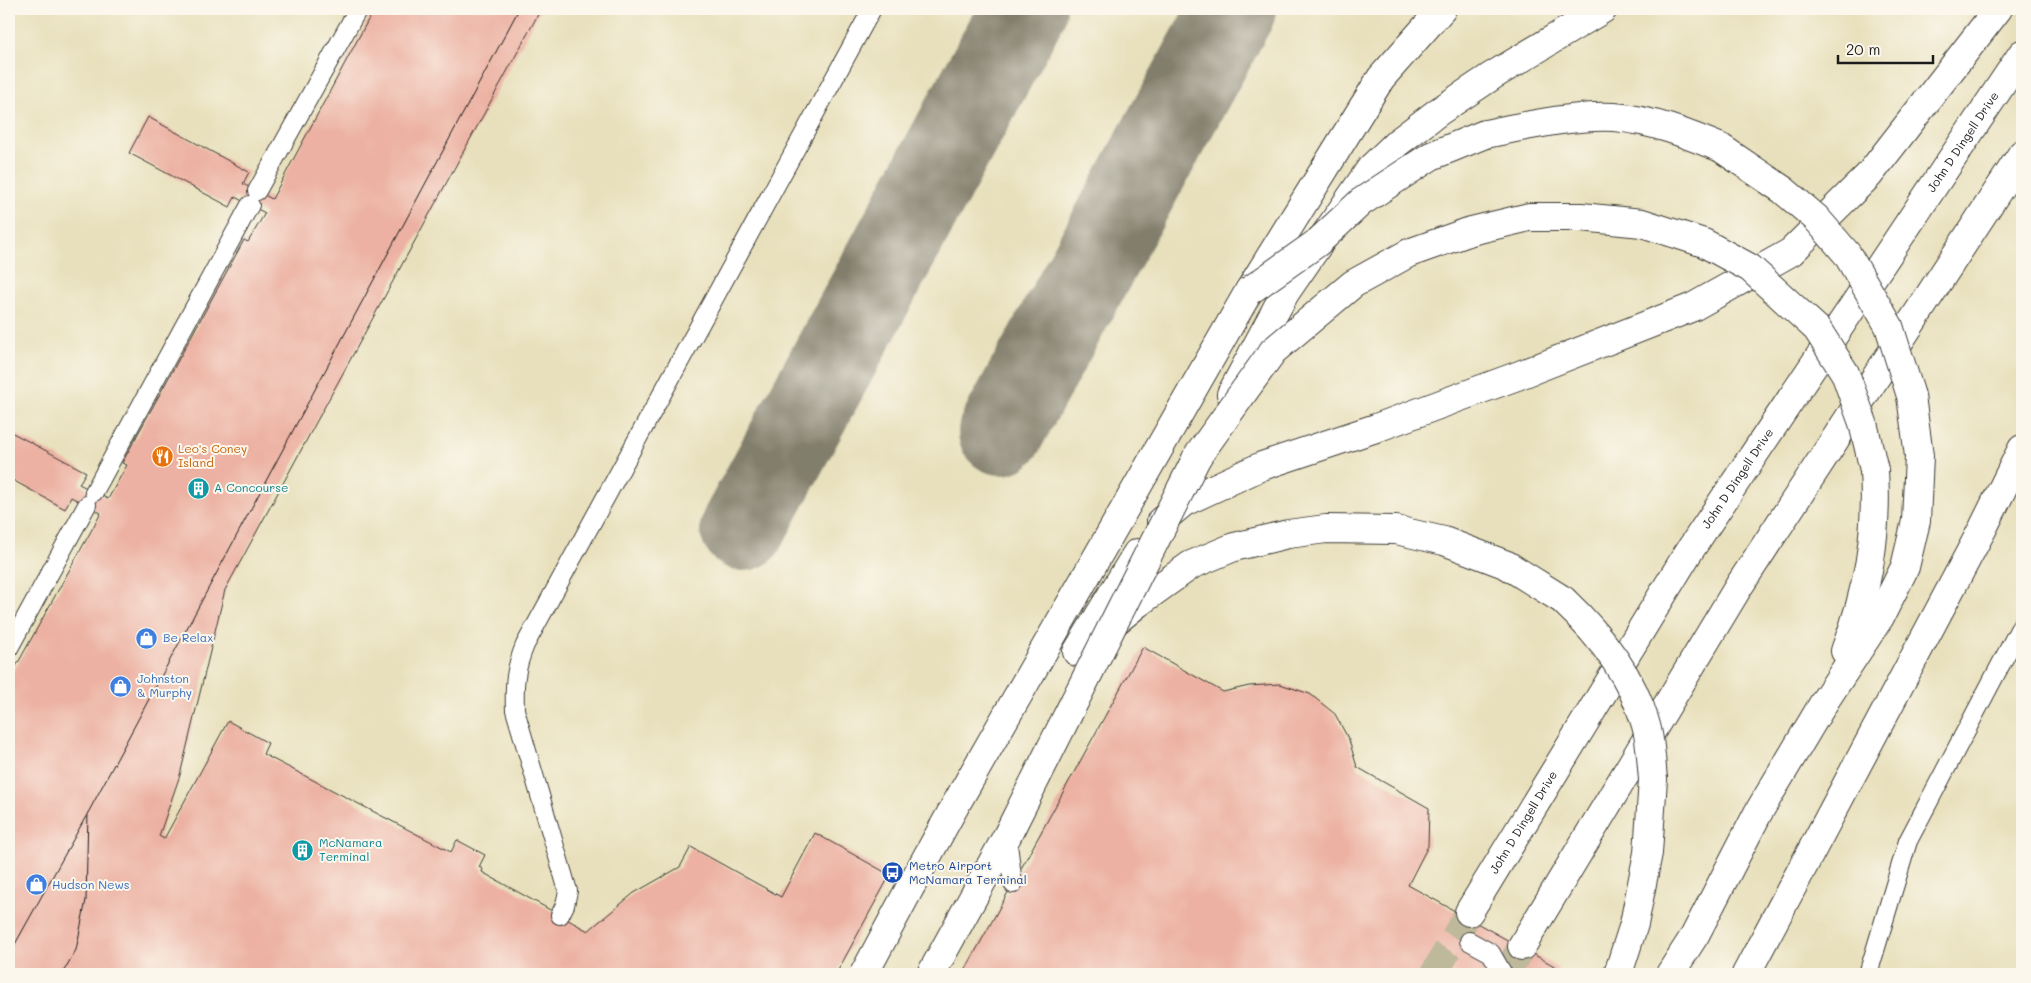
<svg xmlns="http://www.w3.org/2000/svg" width="2031" height="983" viewBox="0 0 2031 983" font-family="Mali,sans-serif">
<style>
.lines{fill:none;stroke-linecap:round;stroke-linejoin:round}
.taxiway{stroke:#827e6c;stroke-width:86}
.building{fill:#ecb1a2}
.highway-tunnel{stroke:#bfb99c;stroke-width:28;stroke-dasharray:28 14;stroke-linecap:butt}
.lane-casing{stroke:#3b3934;stroke-width:20}
.street-casing{stroke:#3b3934;stroke-width:30}
.highway-casing{stroke:#3b3934;stroke-width:30}
.lane{stroke:#fff;stroke-width:18}
.street{stroke:#fff;stroke-width:28}
.highway{stroke:#fff;stroke-width:28}
.tram{stroke:#1c1c1c;stroke-width:1}
.street-bridge-casing{stroke:#3b3934;stroke-width:30;stroke-linecap:butt}
.highway-bridge-casing{stroke:#3b3934;stroke-width:30;stroke-linecap:butt}
.street-bridge{stroke:#fff;stroke-width:28}
.highway-bridge{stroke:#fff;stroke-width:28}
.labels{text-anchor:middle;stroke-width:4;stroke-linejoin:round;paint-order:stroke}
.street-label{font-size:12px;fill:#1c1c1c;stroke:#fbf7ec}
.food-label{font-size:12px;fill:#c56008;stroke:#fbf7ec;text-anchor:start}
.culture-label{font-size:12px;fill:#0d838f;stroke:#fbf7ec;text-anchor:start}
.shop-label{font-size:12px;fill:#366cbe;stroke:#fbf7ec;text-anchor:start}
.transit-label{font-size:12px;fill:#164399;stroke:#fbf7ec;text-anchor:start}
</style>
<rect width="100%" height="100%" fill="#fbf7ec"/>
<filter id="ink" filterUnits="userSpaceOnUse"><feTurbulence type="fractalNoise" baseFrequency=".02" numOctaves="2"/><feDisplacementMap in="SourceGraphic" scale="10" xChannelSelector="R" yChannelSelector="G"/><feConvolveMatrix kernelMatrix="1 2 1 2 8 2 1 2 1" color-interpolation-filters="sRGB"/></filter>
<filter id="wash" filterUnits="userSpaceOnUse"><feTurbulence type="fractalNoise" baseFrequency=".0096" numOctaves="4" result="noise"/><feDisplacementMap in="SourceGraphic" scale="20" xChannelSelector="R" yChannelSelector="G"/><feGaussianBlur stdDeviation="1.12" result="paint"/><feColorMatrix in="noise" values="0 0 0 0 0 0 0 0 0 0 0 0 0 0 0 0 0 1.4 0 .05"/><feComposite in="paint" operator="in"/></filter>
<g filter="url(#wash)">
<rect width="100%" height="100%" fill="#e8e0bc"/>
<g class="lines">
<g class="taxiway">
<path d="M1001,432L1233,9"/>
<path d="M743,528L1024,9"/>
</g>
</g>
<g id="blocks">
<g class="building">
<path d="M374,9H541L225,590L180,775L159,836L164,839L228,721L268,743L263,754L451,852L457,840L485,855L479,867L483,869L482,872L588,931L634,893L680,867L691,847L781,897L815,833L890,875L836,974H9V679L101,513L71,497L65,509L9,478V431L86,472L79,484L108,499L127,465L122,463L244,240L248,242L265,213L235,197L230,207L129,153L148,117L249,172L243,184L272,199Z"/>
<path d="M1143,647L1223,692L1249,686L1280,684L1310,694L1335,714L1349,740L1357,767L1429,808L1428,846L1408,885L1558,968L1554,974H963Z"/>
</g>
</g>
</g>
<g filter="url(#ink)">
<use href="#blocks" fill-opacity="0" stroke="#3b3934" stroke-width="1"/>
<g class="lines">
<g class="highway-tunnel">
<path d="M1434,974L1469,912"/>
<path d="M1506,974L1522,946"/>
</g>
<defs>
<g id="lane">
<path d="M257,191L358,9"/>
<path d="M94,492L250,205"/>
<path d="M9,648L87,505"/>
<path d="M1007,836L1013,884"/>
<path d="M560,915L565,905L568,891L515,710C514,684 515,669 525,645L872,9"/>
<path d="M1469,941L1491,953L1503,974"/>
<path d="M1868,974L1908,841L2022,624"/>
</g>
<g id="street">
<path d="M912,884L956,804L1249,291"/>
<path d="M931,974L1007,836"/>
</g>
<g id="highway">
<path d="M1485,134C1526,126 1573,115 1614,117C1652,120 1687,134 1721,148"/>
<path d="M1249,291L1381,78L1442,9"/>
<path d="M1231,394L1285,293L1371,168L1397,143L1438,112L1492,76L1603,9"/>
<path d="M1161,521L1184,502L1262,466L1376,428L1517,376L1693,307L1791,252L1869,175L1998,9"/>
<path d="M1111,625L1138,603L1191,565L1234,547L1288,534L1326,529L1396,530L1444,541L1507,565L1563,600"/>
<path d="M1845,651C1868,590 1878,535 1874,470"/>
<path d="M1077,652L1137,553"/>
<path id="s1" d="M1469,912L1688,553L2022,54"/>
<path d="M1522,946L1739,586L2022,154"/>
<path d="M1618,974L1634,924L1648,853L1653,779"/>
<path d="M1670,974L1695,935L1758,813L1826,699L1880,617L1905,567L1916,521L1919,456L1911,396"/>
<path d="M1746,974L1983,528L2022,449"/>
</g>
</defs>
<use href="#lane" class="lane-casing"/>
<use href="#street" class="street-casing"/>
<use href="#highway" class="highway-casing"/>
<use href="#lane" class="lane"/>
<use href="#street" class="street"/>
<use href="#highway" class="highway"/>
<g class="tram">
<path d="M9,955L89,811L519,9"/>
<path d="M62,974L76,950L86,900L88,813"/>
</g>
<defs>
<g id="street-bridge">
<path d="M1007,836L1197,457"/>
<path d="M864,974L912,884"/>
</g>
<g id="highway-bridge">
<path d="M1721,148L1783,190L1816,218L1847,254L1889,326L1911,396"/>
<path d="M1249,291L1317,243L1361,202L1431,156L1485,134"/>
<path d="M1197,457L1273,351L1353,284L1409,253L1471,231L1529,217H1581L1642,223L1704,243L1750,268L1817,329L1845,373L1863,423L1874,470"/>
<path d="M1563,600C1599,634 1631,674 1645,722C1651,740 1651,761 1653,779"/>
</g>
</defs>
<use href="#street-bridge" class="street-bridge-casing"/>
<use href="#highway-bridge" class="highway-bridge-casing"/>
<use href="#street-bridge" class="street-bridge"/>
<use href="#highway-bridge" class="highway-bridge"/>
</g>
</g>
<defs>
<symbol id="restaurant-disc" viewBox="-11 -11 22 22"><circle r="9.5" fill="#e8710a" stroke="#fbf7ec"/><path d="M-5-6h1v4h1v-4h1v4h1v-4h1v5L-1.5 .5V6h-2V.5L-5-1ZM5-6V6H3V1.5H1.5Q1.5-4 5-6Z" fill="#fff"/></symbol>
<symbol id="building-disc" viewBox="-11 -11 22 22"><circle r="9.5" fill="#0f9aa8" stroke="#fbf7ec"/><path d="M-4-6H4V6H1V3H-1V6H-4ZM-2.5-4.3h1.7v1.8h-1.7ZM.8-4.3h1.7v1.8H.8ZM-2.5-1h1.7V.8h-1.7ZM.8-1h1.7V.8H.8Z" fill="#fff"/></symbol>
<symbol id="shop-disc" viewBox="-11 -11 22 22"><circle r="9.5" fill="#3f7fe0" stroke="#fbf7ec"/><path d="M-5-2.5h2.3a2.7 3.5 0 0 1 5.4 0H5L5.5 6h-11ZM-1.5-2.5h3a1.5 2.3 0 0 0-3 0Z" fill="#fff"/></symbol>
<symbol id="bus-disc" viewBox="-11 -11 22 22"><circle r="9.5" fill="#1a4fb4" stroke="#fbf7ec"/><path d="M-5-6H5V4H4V6H2V4H-2V6H-4V4H-5ZM-3.5-4V0h7V-4ZM-3.5 1.2v1.5H-2V1.2ZM2 1.2v1.5H3.5V1.2Z" fill="#fff"/></symbol>
</defs>
<g fill-rule="evenodd">
<use href="#restaurant-disc" x="150" y="444" width="25" height="25"/>
<use href="#building-disc" x="186" y="476" width="25" height="25"/>
<use href="#shop-disc" x="134" y="626" width="25" height="25"/>
<use href="#shop-disc" x="108" y="674" width="25" height="25"/>
<use href="#building-disc" x="290" y="838" width="25" height="25"/>
<use href="#bus-disc" x="880" y="860" width="25" height="25"/>
<use href="#shop-disc" x="24" y="872" width="25" height="25"/>
</g>
<g class="labels">
<g class="street-label">
<text dy="4" stroke="none"><textPath href="#s1" startOffset="915">John D Dingell Drive</textPath></text>
<text dy="4" stroke="none"><textPath href="#s1" startOffset="510">John D Dingell Drive</textPath></text>
<text dy="4" stroke="none"><textPath href="#s1" startOffset="105">John D Dingell Drive</textPath></text>
</g>
<g class="food-label">
<text x="178" y="453">Leo's Coney<tspan x="178" dy="14">Island</tspan></text>
</g>
<g class="culture-label">
<text x="214" y="492">A Concourse</text>
<text x="319" y="847">McNamara<tspan x="319" dy="14">Terminal</tspan></text>
</g>
<g class="shop-label">
<text x="163" y="642">Be Relax</text>
<text x="137" y="683">Johnston<tspan x="137" dy="14">&amp; Murphy</tspan></text>
<text x="52" y="889">Hudson News</text>
</g>
<g class="transit-label">
<text x="909" y="870">Metro Airport<tspan x="909" dy="14">McNamara Terminal</tspan></text>
</g>
</g>
<rect width="2031" height="983" fill="none" stroke="#fbf7ec" stroke-width="30"/>
<path d="M1838 55v8h95v-8" fill="none" stroke="#1c1c1c" stroke-width="2.5"/>
<text x="1846" y="55" font-size="15" fill="#1c1c1c" stroke="#fbf7ec" stroke-width="4" paint-order="stroke">20 m</text>
</svg>
